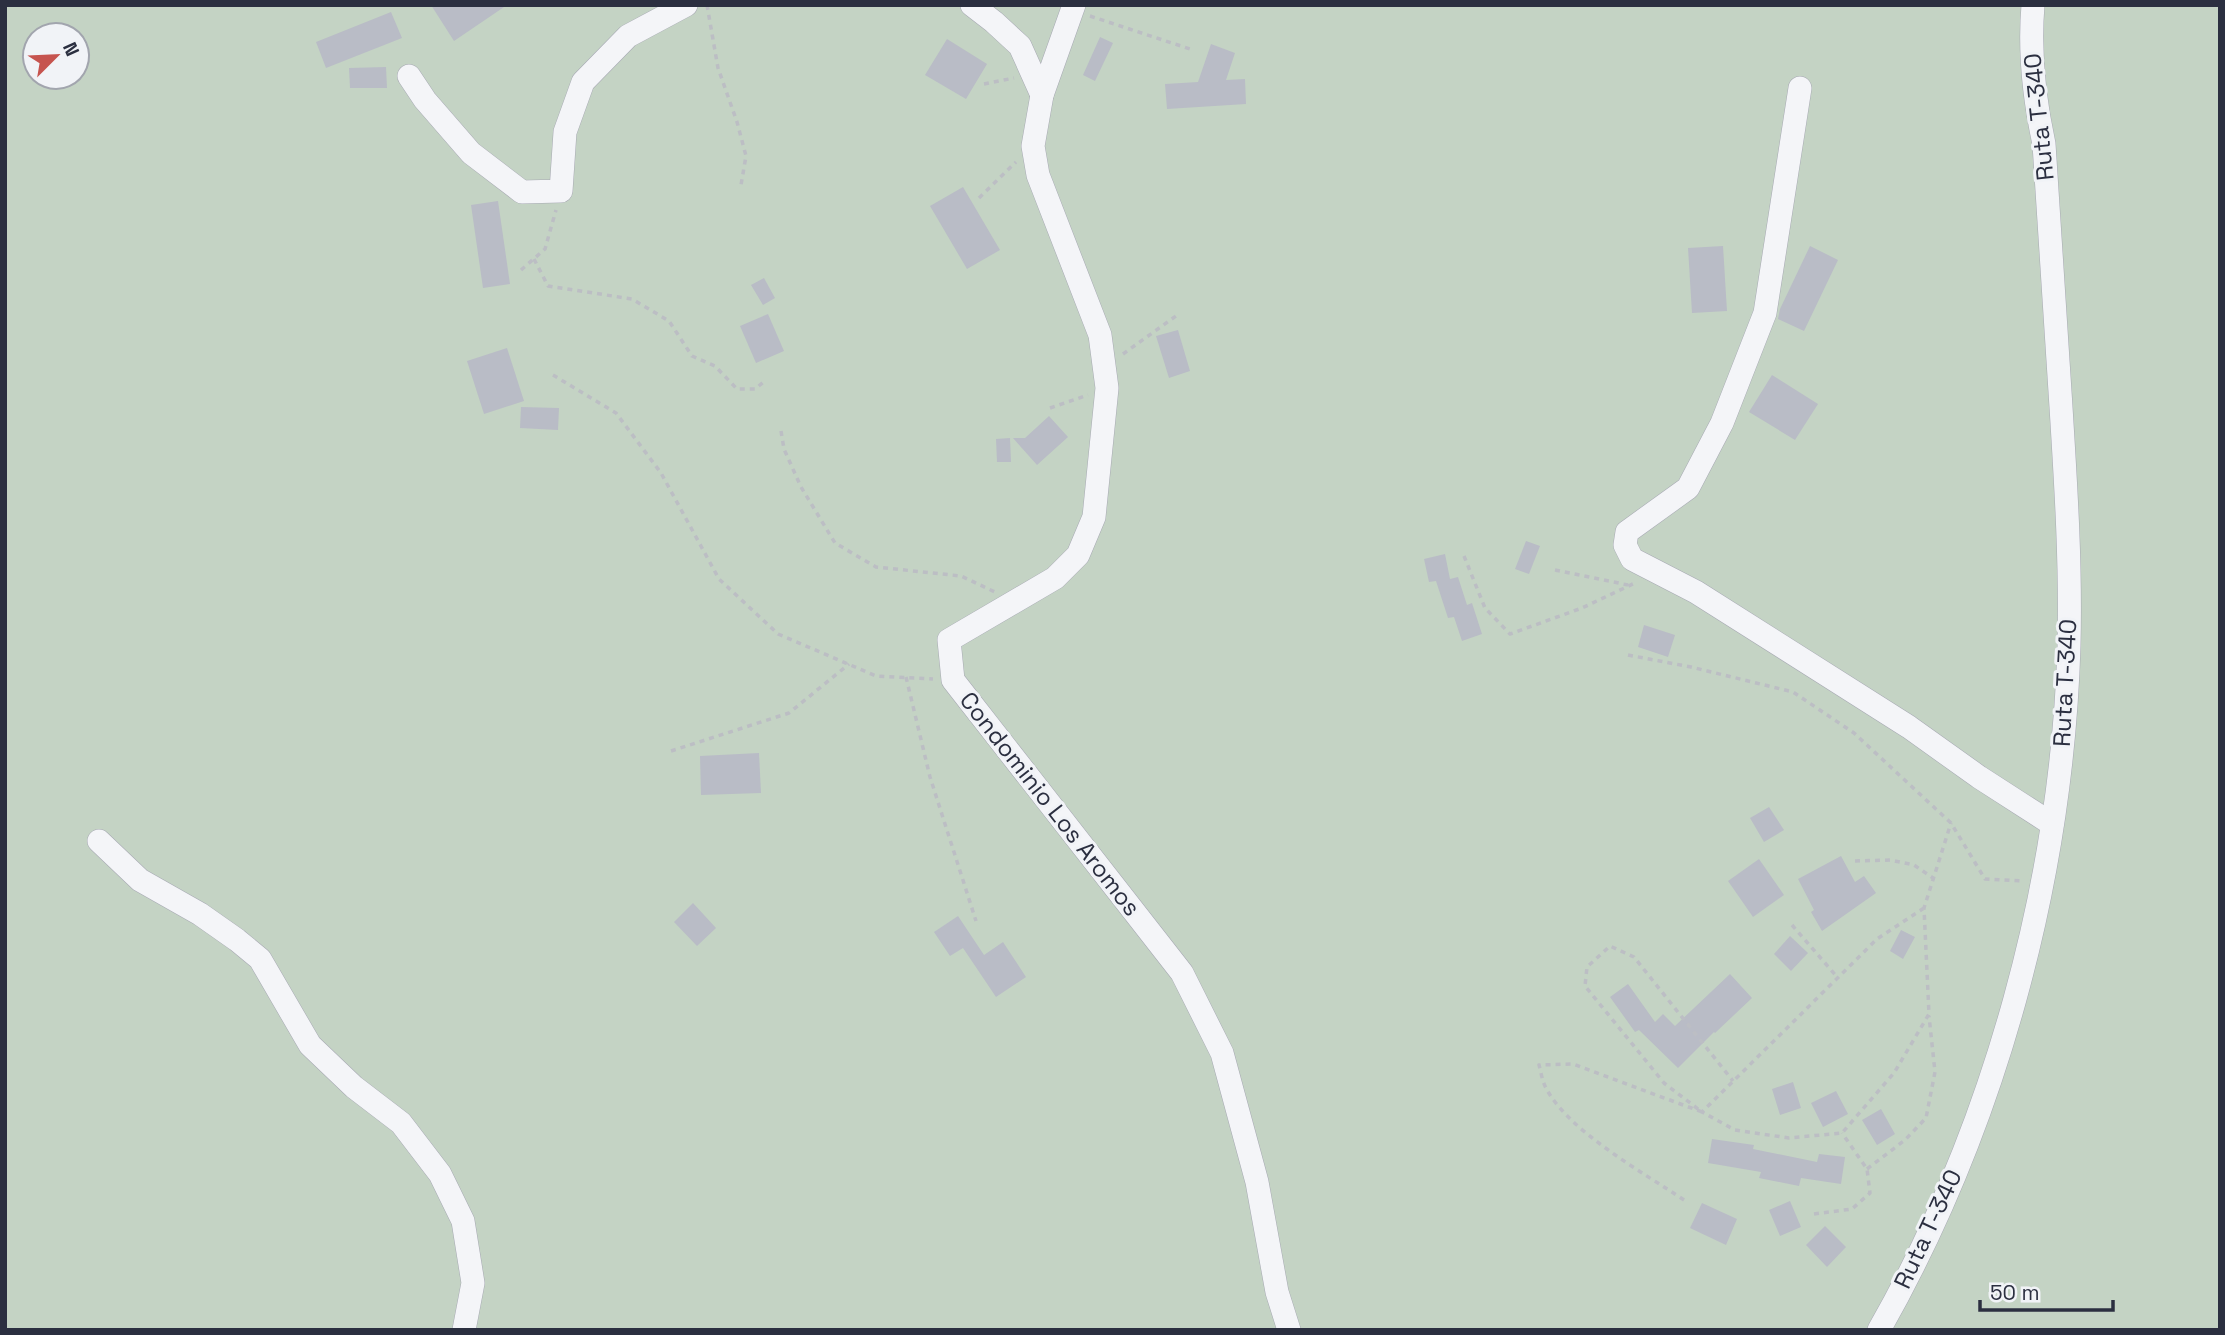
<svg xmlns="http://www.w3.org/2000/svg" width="2225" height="1335" viewBox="0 0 2225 1335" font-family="'Space Grotesk',sans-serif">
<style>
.green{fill:#c4d3c4;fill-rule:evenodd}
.building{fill:#b9bcc6}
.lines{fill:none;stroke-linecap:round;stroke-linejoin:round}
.minor-casing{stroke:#a7a9b3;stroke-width:24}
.path{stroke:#bcbec4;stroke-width:3.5;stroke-dasharray:5 5;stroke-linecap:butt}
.minor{stroke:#f4f5f8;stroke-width:23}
.labels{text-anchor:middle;stroke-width:6;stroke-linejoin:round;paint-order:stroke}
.street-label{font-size:24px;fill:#2b2f40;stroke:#f1f3f7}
</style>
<rect width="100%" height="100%" fill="#e2e3e9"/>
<path class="green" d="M5,5H2220V1330H5ZM35,35H77V77H35Z"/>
<g class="building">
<path d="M431,5H507L454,41Z"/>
<path d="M391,12L402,38L326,68L316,42Z"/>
<path d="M1100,37L1113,43L1095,81L1083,75Z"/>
<path d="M947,39L987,64L966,99L925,75Z"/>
<path d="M1211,44L1235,53L1226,80L1245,79L1246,104L1167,109L1165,84L1198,82Z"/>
<path d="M386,67L387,88H350L349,68Z"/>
<path d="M963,187L1000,250L967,269L930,206Z"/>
<path d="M498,201L510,284L483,288L471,205Z"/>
<path d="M1723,246L1727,311L1692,313L1688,248Z"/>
<path d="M1810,246L1838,260L1804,331L1778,319L1780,309Z"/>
<path d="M764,278L775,298L763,305L751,285Z"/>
<path d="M768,314L784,351L756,363L740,326Z"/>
<path d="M1178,330L1190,371L1169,378L1156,336Z"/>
<path d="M507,348L524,401L484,414L467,361Z"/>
<path d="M1772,375L1818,404L1795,440L1749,412Z"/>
<path d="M521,407L559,408L558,430L520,428Z"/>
<path d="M1049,416L1068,437L1037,465L1013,438H1025Z"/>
<path d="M1010,438L1011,462H997L996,439Z"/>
<path d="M1526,541L1540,546L1529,574L1515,569Z"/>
<path d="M1445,554L1450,579L1458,577L1467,605L1472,603L1482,634L1462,641L1454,617L1448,618L1436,581L1429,582L1424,559Z"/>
<path d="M1644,625L1675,635L1668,657L1638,647Z"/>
<path d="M759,753L761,793L701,795L700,756Z"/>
<path d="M1769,807L1784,830L1764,842L1750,818Z"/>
<path d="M1841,856L1855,882L1864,876L1876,893L1822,931L1811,912L1814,910L1798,879Z"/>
<path d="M1759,859L1784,895L1753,917L1728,881Z"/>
<path d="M693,903L716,928L697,946L674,922Z"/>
<path d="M958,916L984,955L1003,942L1026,977L996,997L963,948L950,956L934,932Z"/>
<path d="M1901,930L1915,937L1903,959L1890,951Z"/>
<path d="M1790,936L1808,953L1791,971L1774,954Z"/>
<path d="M1730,974L1752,998L1715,1033L1714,1032L1678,1068L1639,1030L1635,1032L1610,997L1628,984L1655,1022L1663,1014L1675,1026Z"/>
<path d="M1793,1082L1801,1108L1780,1115L1772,1089Z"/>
<path d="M1836,1091L1848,1114L1823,1127L1811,1103Z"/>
<path d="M1881,1109L1895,1134L1877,1145L1862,1120Z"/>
<path d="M1712,1139L1754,1145L1753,1149L1817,1162L1819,1154L1845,1157L1841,1184L1801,1178L1799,1186L1759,1178L1761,1172L1708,1163Z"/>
<path d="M1790,1201L1801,1227L1780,1236L1769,1210Z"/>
<path d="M1702,1203L1737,1219L1726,1245L1690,1228Z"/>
<path d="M1825,1226L1846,1247L1827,1267L1806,1245Z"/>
</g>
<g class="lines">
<defs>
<g id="minor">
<path d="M972,5L994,22L1020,46L1042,95"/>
<path d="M1074,5L1042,95L1033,146L1038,175L1100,335L1107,388L1094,517L1078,555L1055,578L949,640L953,680L1182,973L1222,1053L1257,1182L1277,1292L1289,1330"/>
<path d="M409,76L425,100L471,153L522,192L561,191L565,132L583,82L628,36L686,5"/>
<path d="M1800,88L1765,313L1722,423L1688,488L1627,532L1625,545L1632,559L1696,592L1909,727L1979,777L2052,824"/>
<path d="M99,841L140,880L200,914L237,940L260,959L310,1045L354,1087L401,1123L440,1174L463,1221L473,1283L464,1330"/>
<path d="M1879,1330C1995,1126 2062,880 2069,646C2071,566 2066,487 2061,407C2055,320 2050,232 2044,144C2034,98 2029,52 2033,5"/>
</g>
</defs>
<use href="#minor" class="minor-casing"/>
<g class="path">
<path d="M707,5L718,68L737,122L746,156L741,185"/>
<path d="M1090,16L1190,49"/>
<path d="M984,84L1014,78"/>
<path d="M979,198L1016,162"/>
<path d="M534,259L548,286L632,299L669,321L692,356L715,366L737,389H755L766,380"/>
<path d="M521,270L545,249L556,210"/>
<path d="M1123,354L1176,316"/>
<path d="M553,375L616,413L661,473L719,579L778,634L876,676L933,679"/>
<path d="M1050,408L1088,395"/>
<path d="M781,431L784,449L801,487L835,543L876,567L961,576L995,592"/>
<path d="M1464,556L1485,608L1510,634L1582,608L1637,582"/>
<path d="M1555,570L1628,585"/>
<path d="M1628,655L1691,667L1793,692L1854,733L1951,823L1985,879L2022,881"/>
<path d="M906,677L930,777L976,921"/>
<path d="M671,751L789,713L849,664"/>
<path d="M1855,861L1890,860L1914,865L1933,878"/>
<path d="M1924,908L1877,939L1702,1112L1735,1130L1789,1138L1842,1133L1894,1073L1929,1014L1924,908L1951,823"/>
<path d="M1792,925L1838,978"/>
<path d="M1867,1169L1905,1140L1926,1118L1935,1072L1929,1016"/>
<path d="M1684,1200C1644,1173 1566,1130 1545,1086C1542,1080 1541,1072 1539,1065L1573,1064L1702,1112L1664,1083L1585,986L1587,967L1610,946L1634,957L1733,1081"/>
<path d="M1814,1214L1852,1209L1870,1193L1867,1169L1842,1133"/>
</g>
<use href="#minor" class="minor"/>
</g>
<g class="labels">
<g class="street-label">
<text transform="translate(2039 117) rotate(-96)" y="8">Ruta T-340</text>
<text transform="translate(2065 683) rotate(-87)" y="8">Ruta T-340</text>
<text transform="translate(1050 804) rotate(52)" y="8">Condominio Los Aromos</text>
<text transform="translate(1928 1229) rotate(-65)" y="8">Ruta T-340</text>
</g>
</g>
<rect width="2225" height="1335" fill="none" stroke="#2b2f40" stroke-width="14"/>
<g transform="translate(56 56) rotate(66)"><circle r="33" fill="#f1f3f7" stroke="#a2a5ae" stroke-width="2"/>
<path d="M0-5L12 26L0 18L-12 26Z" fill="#c6544f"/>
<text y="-10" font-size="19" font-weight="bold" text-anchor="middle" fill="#2b2f40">N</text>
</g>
<path d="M1980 1300v10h133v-10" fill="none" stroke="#2b2f40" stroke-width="3.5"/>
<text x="1990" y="1300" font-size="21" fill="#2b2f40" stroke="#f1f3f7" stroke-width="5" paint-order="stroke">50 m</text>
</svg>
